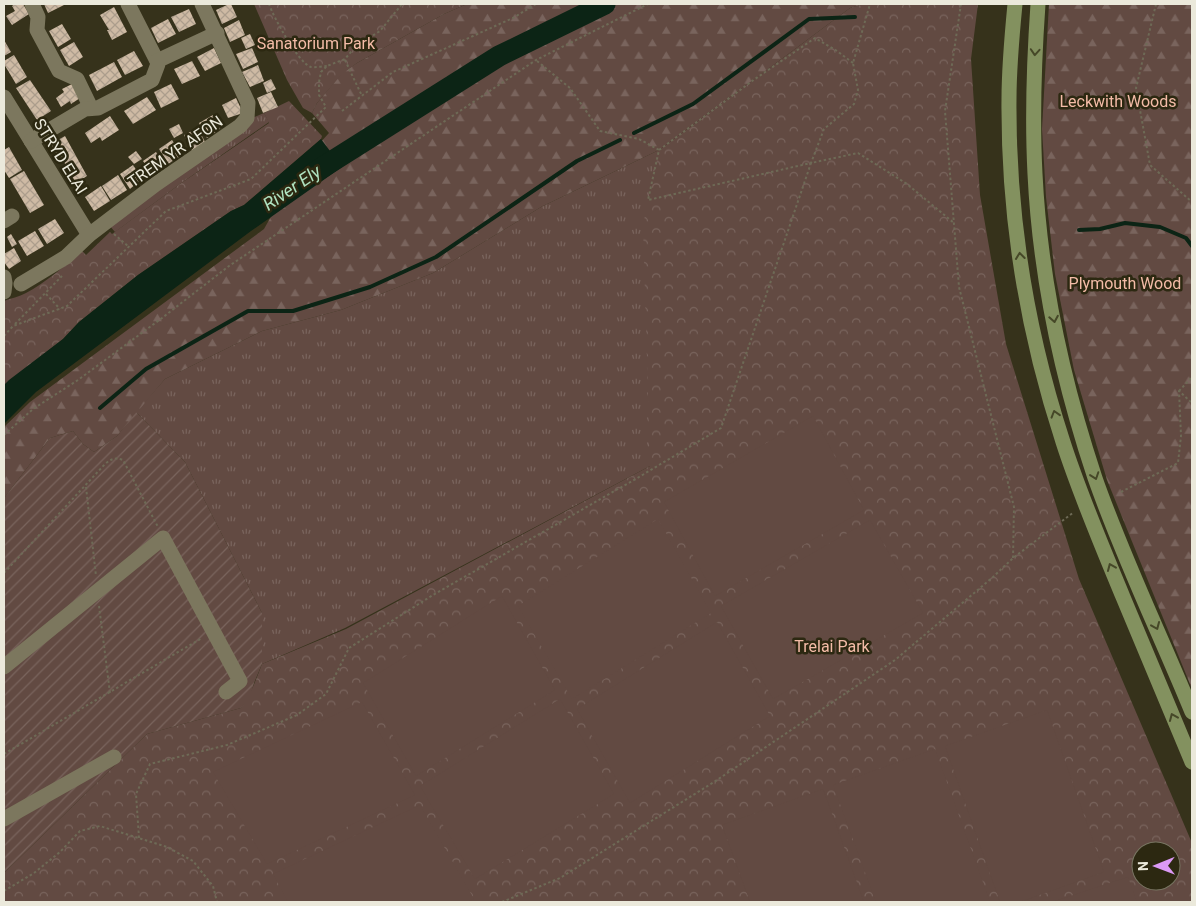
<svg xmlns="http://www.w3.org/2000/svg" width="1196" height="906" viewBox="0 0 1196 906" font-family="Roboto,sans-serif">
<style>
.grass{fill:url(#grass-tufts)}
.forest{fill:url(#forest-firs)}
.park{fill:url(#park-crowns);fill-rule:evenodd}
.garden{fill:url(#garden-furrows)}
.pitch{fill:#624a42}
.water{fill:#0c2415}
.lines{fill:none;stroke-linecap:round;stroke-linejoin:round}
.stream{stroke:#0c2415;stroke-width:4}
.river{stroke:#0c2415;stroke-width:21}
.building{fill:url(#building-cross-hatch)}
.path{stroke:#6e6a56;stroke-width:2;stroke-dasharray:2.5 2.5;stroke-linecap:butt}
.minor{stroke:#7c775e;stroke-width:15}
.major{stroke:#83915f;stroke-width:15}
.oneway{stroke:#464828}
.labels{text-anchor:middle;stroke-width:5;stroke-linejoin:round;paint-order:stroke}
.park-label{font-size:16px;fill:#f4bca7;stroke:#2c2811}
.street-label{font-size:16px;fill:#ebe9db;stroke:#2c2811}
.water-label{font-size:18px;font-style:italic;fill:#afe2c0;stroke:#2c2811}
</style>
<defs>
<pattern id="grass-tufts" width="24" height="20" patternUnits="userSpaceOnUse" patternTransform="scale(1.25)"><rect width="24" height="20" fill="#624a42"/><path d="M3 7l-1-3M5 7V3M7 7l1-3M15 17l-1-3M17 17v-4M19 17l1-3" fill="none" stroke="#79645d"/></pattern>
<pattern id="forest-firs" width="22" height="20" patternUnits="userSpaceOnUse" patternTransform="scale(1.25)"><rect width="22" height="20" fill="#624a42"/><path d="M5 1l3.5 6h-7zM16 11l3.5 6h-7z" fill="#79645d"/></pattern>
<pattern id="park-crowns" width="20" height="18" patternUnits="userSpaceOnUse" patternTransform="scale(1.25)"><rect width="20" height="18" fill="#624a42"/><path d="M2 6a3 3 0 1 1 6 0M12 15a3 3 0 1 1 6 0" fill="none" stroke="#79645d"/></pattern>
<pattern id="garden-furrows" width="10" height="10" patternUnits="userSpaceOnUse" patternTransform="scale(1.25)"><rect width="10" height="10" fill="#624a42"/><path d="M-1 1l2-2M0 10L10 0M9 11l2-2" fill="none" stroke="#79645d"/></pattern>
<pattern id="building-cross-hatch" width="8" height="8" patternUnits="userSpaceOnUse" patternTransform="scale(1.25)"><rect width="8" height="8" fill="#cebaa4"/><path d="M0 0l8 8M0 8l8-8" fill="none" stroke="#ac9d8c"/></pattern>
</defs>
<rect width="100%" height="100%" fill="#36321b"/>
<g class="grass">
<path d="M264,113L269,122L180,184L115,232L110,226L252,118Z"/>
<path d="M659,150L650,466L345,628L262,664V613L185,462L136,412L165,379L262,331L341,310L433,273L541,207Z"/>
</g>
<g class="forest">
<path d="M467,4H864L850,8L659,150L541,207L433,273L341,310L262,331L165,379L117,436L94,452L83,444L73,431L50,438L4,498V427L30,402L264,229L300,165L329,133L312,113L317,103L342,73L357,63L444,14Z"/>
<path d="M1049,4H1192V689L1107,480L1074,370L1055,274L1046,197L1042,129Z"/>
</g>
<g class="park">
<path d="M254,4H467L444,14L357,63L342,74L317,103L312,113L303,108L287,80Z"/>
<path d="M864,4H978L971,59L980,195L1006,344L1079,579L1192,843V902H4V873L147,734L241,708C251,695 256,679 262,664L346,629L650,466L643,225L659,150L850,8ZM1141,851H1171V881H1141Z"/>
<path d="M289,101L322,136L321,139L244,205L231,211L138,275L79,322L63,339L4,385V301C11,298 19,297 26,293C47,282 64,266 82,251L86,255L110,232L112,234L180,184L269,123L264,113Z"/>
</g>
<path class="garden" d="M136,412L185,462L262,613V664L254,683L250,697L241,708L147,734L4,873V498L50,438L73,431L83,444L94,452L117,436Z"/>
<g class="pitch">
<path d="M813,416L864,510L715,596L664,502Z"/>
<path d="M658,519L711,613L572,699L518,606Z"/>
<path d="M870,520L923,613L773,699L721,606Z"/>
<path d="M502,596L555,690L416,776L363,683Z"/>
<path d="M717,622L770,716L630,803L577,709Z"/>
<path d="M560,699L614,794L475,879L420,786Z"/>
<path d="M362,702L415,795L267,864L213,772Z"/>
<path d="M1047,710L1104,872L1020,902H1000L945,746Z"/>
<path d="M935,749L990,902H876L833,785Z"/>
<path d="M823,789L864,902H750L722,825Z"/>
<path d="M420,805L474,899L467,902H288L273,874Z"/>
<path d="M1128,877L1137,902H1052Z"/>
</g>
<path class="water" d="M321,139L342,167L251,231L36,392L4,424V385L9,380L63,339L79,322L138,275L231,211L244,205Z"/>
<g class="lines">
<g class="stream">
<path d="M634,133L693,104L809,19L855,17"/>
<path d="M1079,230L1100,229L1125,223L1160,227L1186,238L1192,246"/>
<path d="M100,408L146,369L248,311H293L370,287L436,257L577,161L620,140"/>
</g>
<path class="river" d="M312,174L499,56L605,4"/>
</g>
<g class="building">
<path d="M15,4H23L29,14L12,25L6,16L15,11L12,6Z"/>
<path d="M44,4H66L48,13Z"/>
<path d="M229,4H231L237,17L222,24L216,10Z"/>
<path d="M114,7L127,32L112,40L107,30H109L100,15Z"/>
<path d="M189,9L196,24L179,32L171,17Z"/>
<path d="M168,19L176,34L158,43L151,28Z"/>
<path d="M239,20L245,35L230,42L224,28Z"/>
<path d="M62,24L71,39L58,47L49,31Z"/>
<path d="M250,34L255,45L246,49L241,38Z"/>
<path d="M4,40L11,52L4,56Z"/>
<path d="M74,42L83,57L69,66L60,50Z"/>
<path d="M214,48L221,63L205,71L197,57Z"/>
<path d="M252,48L258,62L243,69L236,54Z"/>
<path d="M134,51L143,66L125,75L117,60Z"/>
<path d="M14,55L27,77L16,84L4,64V61Z"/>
<path d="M192,61L200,76L182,84L174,69Z"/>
<path d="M114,62L122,77L97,91L89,75Z"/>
<path d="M258,65L264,81L250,87L242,72Z"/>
<path d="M271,79L276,89L267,93L263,83Z"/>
<path d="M30,80L51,111L37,120L16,88Z"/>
<path d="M72,84L80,98L71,104L70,101L61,107L56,98L64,92L62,89Z"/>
<path d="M171,84L179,99L161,108L154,92Z"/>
<path d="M271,92L278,107L263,113L257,98Z"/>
<path d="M147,97L156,110L133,124L124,111Z"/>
<path d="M236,98L243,113L228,118L222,105Z"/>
<path d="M213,115L220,129L207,138L199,123Z"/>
<path d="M110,116L119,130L102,141L100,137L91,143L85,133Z"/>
<path d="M179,124L183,133L174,138L169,129Z"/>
<path d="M198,128L206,144L192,151L184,135Z"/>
<path d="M65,136L87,176L76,183L64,162L62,163L51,144Z"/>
<path d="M172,140L182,155L168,164L159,149Z"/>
<path d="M9,147L22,170L9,178L4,170V150Z"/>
<path d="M136,151L142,159L134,164L128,157Z"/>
<path d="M156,152L165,165L152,174L143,161Z"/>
<path d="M133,165L142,179L130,189L120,174Z"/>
<path d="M24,171L44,205L30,213L10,179Z"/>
<path d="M118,175L127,190L111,200L102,186Z"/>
<path d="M101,186L110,201L94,211L85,197Z"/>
<path d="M55,219L64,233L47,244L38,229Z"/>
<path d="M35,231L44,246L27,256L18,241Z"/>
<path d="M11,234L17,244L12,247L7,237Z"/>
<path d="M14,248L21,261L9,269L4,262V254Z"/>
</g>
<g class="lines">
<g class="path">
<path d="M269,4C273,16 298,63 311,67C315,68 322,66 327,66"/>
<path d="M961,4L945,111L959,287L1014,507L1013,558"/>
<path d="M1156,4L1136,88L1150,165L1192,202"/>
<path d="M345,60L362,96"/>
<path d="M537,61L570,88L600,131L639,139L659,150"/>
<path d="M853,63L837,51L815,38L755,79L659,150L648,200L811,163L824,129L854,104L858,90L853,63L870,4"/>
<path d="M342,111L393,72L513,18L536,4"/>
<path d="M114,234L129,247"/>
<path d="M46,294L60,309"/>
<path d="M15,324L62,276"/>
<path d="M4,336L13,326L67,306L166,211L251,179L326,107L319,95V82L321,72L327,66L345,59L356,46L380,31L402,4"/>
<path d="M1179,391L1192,377"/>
<path d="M4,435L33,409L78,380L162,318L229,266L439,125L536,60L648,4"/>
<path d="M86,487L96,576"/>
<path d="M1121,492L1178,463L1181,436L1179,391L1192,403"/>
<path d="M4,573L105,464C111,459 115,457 123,460L158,527"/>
<path d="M99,606L110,693"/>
<path d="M4,754L202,638"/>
<path d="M139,838L136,794L150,764L227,745L297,715L326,694L349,648L433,595L639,477L721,428L811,163L858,153L907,184L954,223"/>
<path d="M4,891L34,873L60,852L80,831L100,826L167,847L193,861L213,886L217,902"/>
<path d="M502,902L560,878L714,782L895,660L993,577L1013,558L1074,512"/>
</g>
<g class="minor">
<path d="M32,4L38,17L37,30L59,71L77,79L91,108"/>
<path d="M128,4L157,61"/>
<path d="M4,97L89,235"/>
<path d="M31,141L85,109L98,108L152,80L158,64L157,61L217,33"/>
<path d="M4,221L12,216"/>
<path d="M4,277L5,283L4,292"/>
<path d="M21,284L66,257L89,235L156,184L240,126L247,118L248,103L202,4"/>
<path d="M4,667L163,538L240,681L226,692"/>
<path d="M4,819L114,757"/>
</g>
<g class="major">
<path d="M1015,4C1012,35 1009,67 1009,99C1008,214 1027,332 1063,442C1080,495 1102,546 1123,597C1146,652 1169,707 1192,762"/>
<path d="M1038,4C1034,61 1032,117 1035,174C1040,276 1063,382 1095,478C1123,558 1160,634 1192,712"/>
</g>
</g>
<defs><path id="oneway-chevron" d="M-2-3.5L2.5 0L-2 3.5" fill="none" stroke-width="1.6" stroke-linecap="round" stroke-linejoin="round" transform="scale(1.25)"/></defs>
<g class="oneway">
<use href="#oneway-chevron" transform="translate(1035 52) rotate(94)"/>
<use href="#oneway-chevron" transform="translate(1020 256) rotate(-97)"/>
<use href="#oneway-chevron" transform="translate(1054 319) rotate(80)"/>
<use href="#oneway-chevron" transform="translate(1055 414) rotate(-107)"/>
<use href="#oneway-chevron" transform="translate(1095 476) rotate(71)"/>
<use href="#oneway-chevron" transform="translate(1111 567) rotate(-113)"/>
<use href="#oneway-chevron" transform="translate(1156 626) rotate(67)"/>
<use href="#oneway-chevron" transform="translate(1173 717) rotate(-113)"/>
</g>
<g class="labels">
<g class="park-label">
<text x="316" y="49">Sanatorium Park</text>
<text x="1118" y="107">Leckwith Woods</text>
<text x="1125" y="289">Plymouth Wood</text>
<text x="832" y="652">Trelai Park</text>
</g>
<g class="street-label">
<text transform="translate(175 151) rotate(-35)" y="6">TREM YR AFON</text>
<text transform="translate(61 156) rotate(58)" y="6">STRYD ELAI</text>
</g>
<g class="water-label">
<text transform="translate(292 188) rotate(-34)" y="6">River Ely</text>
</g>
</g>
<rect width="1196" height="906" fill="none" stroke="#ebe9db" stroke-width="10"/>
<g transform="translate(1156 866) rotate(269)"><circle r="24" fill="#2c2811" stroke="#787562"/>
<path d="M0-4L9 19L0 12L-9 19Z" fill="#db99f5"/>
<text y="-8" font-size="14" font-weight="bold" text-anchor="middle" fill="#ebe9db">N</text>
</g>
</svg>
